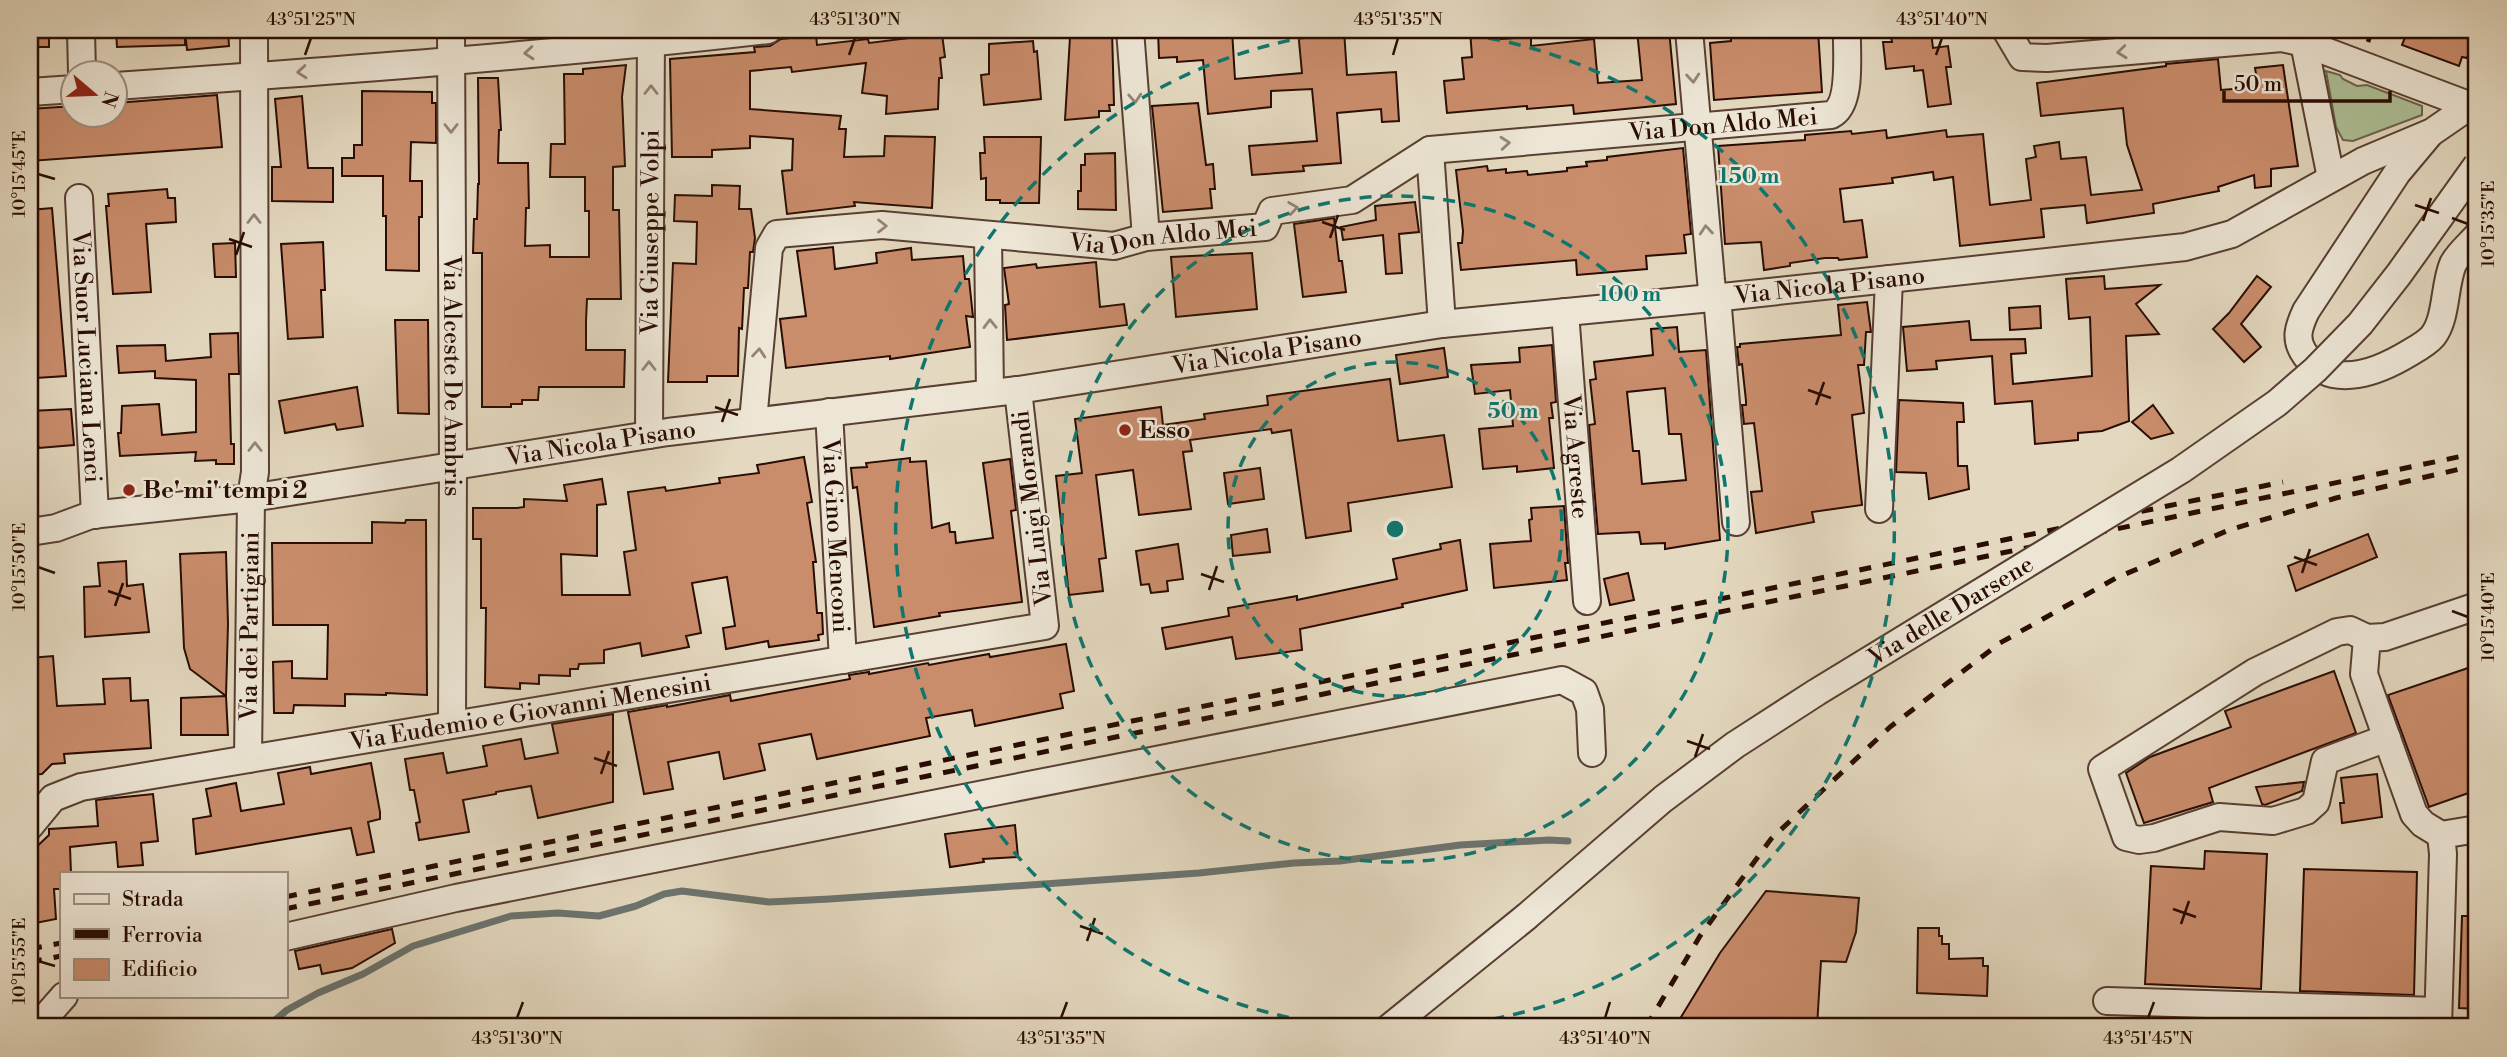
<svg xmlns="http://www.w3.org/2000/svg" width="2507" height="1057" viewBox="0 0 2507 1057" font-family="'Libre Bodoni',serif">
<style>
.green{fill:#aec097;stroke:#6c664d;stroke-width:2}
.lines{fill:none;stroke-linecap:round;stroke-linejoin:round}
.stream{stroke:#6b7470;stroke-width:7}
.building{fill:#ca8d6c;stroke:#290c03;stroke-width:2;fill-rule:evenodd}
.minor-casing{stroke:#583f32;stroke-width:30}
.path{stroke:#290c03;stroke-width:4.5;stroke-dasharray:5 3.5;stroke-linecap:butt}
.minor{stroke:#ede6d6;stroke-width:26}
.rail{stroke:#290c03;stroke-width:5;stroke-dasharray:12 12;stroke-linecap:butt}
.minor-bridge-casing{stroke:#583f32;stroke-width:30;stroke-linecap:butt}
.minor-bridge{stroke:#ede6d6;stroke-width:26}
.oneway{stroke:#958477}
.ticks{fill:none;stroke:#290c03;stroke-width:2.5}
.ring{fill:none;stroke:#0f766e;stroke-width:3.5;stroke-dasharray:12 9}
.poi-dot{fill:#8f2418;stroke:#ede6d6;stroke-width:2.5}
.labels{text-anchor:middle;stroke-width:5;stroke-linejoin:round;paint-order:stroke}
.street-label{font-size:24px;fill:#290c03;stroke:#ede6d6}
.poi-label{font-size:24px;font-weight:bold;fill:#290c03;stroke:#ede6d6;text-anchor:start}
.centre{fill:#0f766e;stroke:#ede6d6;stroke-width:3.5}
.ring-label{font-size:21px;text-anchor:middle;font-weight:bold;fill:#0f766e;stroke:#ede6d6;stroke-width:5;stroke-linejoin:round;paint-order:stroke}
.neatline{fill:none;stroke:#290c03;stroke-width:2.5}
.ticks-label{font-size:18px;text-anchor:middle;fill:#290c03}
</style>
<rect width="100%" height="100%" fill="#e4d9c0"/>
<filter id="stains"><feTurbulence type="fractalNoise" baseFrequency=".00286" numOctaves="4"/><feColorMatrix values="0 0 0 0 .2 0 0 0 0 .09 0 0 0 0 .02 0 0 0 .5 -.17"/></filter>
<radialGradient id="worn" r=".72"><stop offset=".6" stop-color="#630" stop-opacity="0"/><stop offset="1" stop-color="#630" stop-opacity=".3"/></radialGradient>
<path class="green" d="M2326,71L2340,75L2343,79L2357,86L2367,85L2422,106V115L2353,141L2343,140L2336,127Z"/>
<g class="lines">
<path class="stream" d="M267,1027L287,1010L318,993L363,974L413,946L511,916L558,913L599,916L636,906L664,894L682,891L769,902L830,899L1199,873L1294,863L1340,861L1460,845L1549,840L1568,841"/>
</g>
<g class="building">
<rect x="30" y="30" width="19" height="17"/>
<path d="M116,30H185V45L117,47Z"/>
<path d="M185,30H228L229,46L187,50Z"/>
<path d="M1082,30H1112L1114,105H1109L1110,111H1099V117L1065,120L1070,37L1083,35Z"/>
<path d="M1158,30H1232L1235,79L1302,73L1298,30H1344L1347,75L1396,72L1399,121L1382,122L1381,109L1337,113L1341,163L1303,166L1304,171L1252,175L1249,146L1317,141L1312,89L1271,91V107L1208,114L1203,60L1177,62V57L1159,58Z"/>
<path d="M1470,30H1500L1501,39L1531,37V46L1594,39L1598,83L1642,80L1637,30H1669L1676,104L1574,114L1573,105L1527,109V106L1447,113L1444,81L1464,79L1462,58L1472,57Z"/>
<path d="M1730,30H1818L1822,92L1714,100L1710,43L1731,41Z"/>
<path d="M2408,30H2477V31L2467,58L2462,57L2459,66L2402,45Z"/>
<path d="M1931,32L1933,48L1948,46L1951,67H1946L1951,104L1928,107L1923,70L1914,71V66L1886,69L1883,42H1892L1891,37Z"/>
<path d="M942,34L945,57L940,58L942,78H939L938,109L886,114L887,96L862,93L866,63L792,72L791,67L750,71V109L841,116L839,129H846L844,157L884,156L885,136L935,137L932,208L854,202L855,206L787,214L782,171L792,170L793,139L750,136V148L712,150V157H672L670,59L755,52L754,47L770,46L781,39L816,35L817,45L868,39L869,43Z"/>
<path d="M1033,41L1034,52L1037,51L1041,99L984,105L981,75L989,74V44Z"/>
<path d="M2218,59L2221,90L2258,87L2255,68L2283,65L2298,166L2271,169V186L2255,188L2254,175L2218,187L2219,191L2153,204L2154,213L2087,223L2085,205L2041,209L2044,237L1960,246L1953,177L1934,180L1933,172L1892,178L1893,183L1840,189L1844,222L1862,220L1867,257L1839,260L1838,258H1825L1790,263V266L1764,270L1761,242L1725,244L1718,146L1805,140V135L1851,131L1852,134L1886,130L1887,138L1946,130L1947,137L1983,134L1990,205L2031,200L2026,159L2036,157L2034,146L2059,142L2061,159L2086,157L2091,195L2142,190L2127,145L2123,108L2041,116L2037,83L2166,66V64Z"/>
<path d="M626,65L622,97L625,166L613,167V210H619L621,299H587L586,321V350H625L624,387H539L538,400H522V404H511V407H482V253H473L474,219H477L478,184H479L478,78H498L501,130H499L498,163H528L529,208H526L525,246L550,245V257H589V211H585V177H550L551,144H565L564,74H583V69Z"/>
<path d="M362,91L432,92V103H436V143L411,142L410,181H422V217H419V271L386,270V216H383V176H342V158H354V145H362Z"/>
<path d="M217,95L222,147L30,161V109L74,106V116H116V103Z"/>
<path d="M302,96L308,168H333V202L272,201V167H281L275,99Z"/>
<path d="M1198,103L1206,165L1213,164L1215,189H1210L1212,208L1163,212L1152,106Z"/>
<path d="M984,137H1041L1039,203H1000V200H986V178L981,179L980,153H985Z"/>
<path d="M1683,148L1691,234L1684,235L1686,253L1646,256L1647,269L1577,275L1576,260L1461,270L1458,243H1462L1463,231L1456,170L1487,166L1488,171L1506,169V173L1527,171L1528,175L1567,171V168L1587,166L1586,162L1607,160V157Z"/>
<path d="M1115,153L1116,210L1078,209V191H1081V165H1085V154Z"/>
<path d="M712,185L740,186L739,209H751L755,238L753,252H750L748,288H744L742,329L739,328L738,376H707V382H668L673,263L696,264L697,222L674,221L675,195L712,196Z"/>
<path d="M167,189L168,198H175L176,222L146,224L151,292L113,294L106,206H109L108,194Z"/>
<path d="M1415,202L1419,232L1399,234L1402,273L1386,274L1383,235L1343,240L1341,227L1376,220L1375,206Z"/>
<path d="M52,208L66,376L36,378L34,355H30V210Z"/>
<path d="M1334,218L1339,261H1342L1346,292L1303,297L1294,224Z"/>
<path d="M323,242L325,290H321L323,337L288,339L281,244Z"/>
<path d="M235,243L236,277H215L213,244Z"/>
<path d="M833,247L835,269L877,263L876,253L911,248L912,260L963,256L965,279H969L973,317L966,316L970,347L890,359V356L786,368L780,319L806,316L797,251Z"/>
<path d="M1252,253L1257,309L1176,317L1171,257Z"/>
<path d="M1096,262L1100,307L1124,304L1127,325L1007,340L1005,305L1009,304L1004,268L1036,264L1037,268Z"/>
<path d="M2104,276L2105,289L2160,285L2136,304L2159,334L2126,336L2129,421L2102,431L2078,433V440L2035,444L2032,401L1995,404L1992,356L1936,361L1937,369L1907,371L1903,327L1969,321L1971,340L2025,339L2026,353L2011,354L2013,384L2092,376L2090,317L2069,319L2066,279Z"/>
<path d="M2257,276L2271,287L2241,324L2261,347L2244,362L2213,329L2229,313Z"/>
<path d="M1867,302L1871,332H1866L1864,365H1858L1864,413L1852,415L1862,505L1812,512L1814,522L1756,533L1751,492L1762,491L1754,423L1744,424L1742,405H1746V401L1742,364L1739,365L1737,347H1740V344L1841,335L1838,305Z"/>
<path d="M2040,306L2041,328L2010,330L2009,308Z"/>
<path d="M395,320H428L429,414L398,413Z"/>
<path d="M1677,327L1679,352L1706,350L1720,540L1665,549V543L1641,544L1639,532L1598,534L1589,425L1595,424L1590,380L1596,379L1594,362L1653,355L1651,329ZM1665,388L1669,434H1681L1686,480L1642,484L1639,451H1633L1627,392Z"/>
<path d="M238,333L239,374H229L231,444H234V464H216V460L195,461L196,452L120,456L118,433H121L122,406L159,404L162,435L196,432V380L155,378V371L119,373L117,346L165,345L166,361L211,357L210,334Z"/>
<path d="M1552,345L1556,402L1551,403L1553,418H1549L1554,468L1517,472V466L1483,469L1479,429L1513,426L1510,390L1475,394L1471,365L1520,362L1519,348Z"/>
<path d="M1444,348L1448,377L1400,384L1396,355Z"/>
<path d="M1390,379L1398,441L1444,435L1452,487L1348,503L1351,531L1306,538L1291,430L1272,433L1271,429L1190,440L1192,451L1183,452L1191,509L1139,515L1133,470L1096,475L1106,558L1099,559L1103,591L1069,595L1056,476L1082,473L1075,419L1161,407L1163,425L1205,419L1204,414L1268,405L1267,396Z"/>
<path d="M357,387L363,426L337,430L335,424L285,433L279,401Z"/>
<path d="M1899,400L1963,403L1964,422H1957L1958,466H1967L1969,489L1929,499L1926,473L1896,472Z"/>
<path d="M2153,405L2173,433L2151,439L2132,422Z"/>
<path d="M71,409L74,445L39,448L38,445L30,446V411Z"/>
<path d="M804,457L812,502L807,503L816,562H813L817,613H822L823,634L818,635L819,640L769,647L768,641L726,649L723,628L735,626L727,577L692,583L701,633L686,636L689,647L642,656L640,643L604,650V663L579,664L578,669H570V676L539,675V684L520,683V689L485,687L486,608H481V539H473V508H517L524,507V499L567,501L564,485L602,479L606,504L597,505V556L561,554L562,595H630L624,552L636,550L628,492L665,487L666,491L720,483L719,478L759,473L757,465Z"/>
<path d="M910,458V462L926,461L932,528L949,523L950,532H955L956,543L993,538L983,463L1010,459L1016,510L1011,511L1022,602L939,613L940,616L874,627L857,487L853,488L851,468L867,467L866,463Z"/>
<path d="M1260,468L1264,499L1228,504L1224,473Z"/>
<path d="M1564,506L1568,563H1565L1567,580L1494,588L1490,544L1531,541L1529,520L1532,519L1531,508Z"/>
<path d="M406,520H426L427,695L386,693V695L345,694V706L294,705L293,713H274L273,662L292,661V678L327,679L328,625H273L272,543H372V522L405,523Z"/>
<path d="M1267,529L1270,552L1233,556L1231,535Z"/>
<path d="M2368,534L2377,557L2296,591L2288,566Z"/>
<path d="M1460,540L1467,590L1402,604L1403,607L1300,629L1302,650L1236,659L1232,637L1166,649L1162,628L1229,616L1228,608L1297,596V600L1397,579L1393,559L1441,549L1440,544Z"/>
<path d="M1178,544L1183,579L1167,581L1168,591L1151,593L1149,584L1141,585L1136,551Z"/>
<path d="M226,552L228,624L226,696L190,669L184,648L180,554Z"/>
<path d="M126,561L127,586L143,584L149,632L85,637L84,587L100,586L98,563Z"/>
<path d="M1628,573L1634,600L1610,605L1604,579Z"/>
<path d="M1066,644L1074,691L1060,694L1063,708L975,726L972,710L926,718L930,736L817,759L811,734L759,744L765,770L724,779L719,752L668,762L673,789L644,794L628,712L667,705V707L730,695L731,701L850,679L849,675L869,672V674L928,663L929,665L989,654L990,657Z"/>
<path d="M53,656L57,706L105,704L103,679L130,678L131,701L148,700L151,748L64,754L65,763L52,764L42,774L30,775V658Z"/>
<path d="M2477,665V790L2429,807L2388,695Z"/>
<path d="M2334,671L2356,733L2209,788L2213,802L2144,823L2126,773L2150,757L2231,727L2225,711Z"/>
<path d="M226,696L228,735H181V698Z"/>
<path d="M613,714V802L538,818L531,786L496,792V794L463,800L469,832L419,840L416,823L420,822L414,790H410L405,759L443,753L447,773L487,766L483,746L521,739L525,759L558,753L552,724Z"/>
<path d="M371,763L380,812V819L368,822L374,852L357,855L351,828L196,854L193,819L211,816L206,789L236,783L241,811L284,804L278,773L310,767L311,774Z"/>
<path d="M2377,774L2382,817L2342,823L2340,803H2344L2341,778Z"/>
<path d="M2304,782L2302,791L2265,805L2262,804L2256,787Z"/>
<path d="M153,794L158,841L141,843L143,865L118,867L116,842L70,847L71,873H61V889H54L56,919L30,924V853L49,835V829L98,826L96,800Z"/>
<path d="M1015,825L1018,857L983,859L984,862L950,867L945,834Z"/>
<path d="M2205,851L2267,854L2261,989L2145,984L2151,866L2204,869Z"/>
<path d="M2304,869L2417,872L2414,995L2300,991Z"/>
<path d="M1766,891L1859,898L1856,932L1846,962L1821,961L1817,1027H1675L1720,953Z"/>
<path d="M2462,916H2477V1009L2459,1008Z"/>
<path d="M1918,928H1939V936H1942V944H1949V959L1983,958V966H1988L1987,996L1917,993Z"/>
<path d="M392,929L395,943L352,968L322,974L320,965L299,969L295,951Z"/>
</g>
<g class="lines">
<defs>
<g id="minor">
<path d="M81,30L82,74"/>
<path id="s1" d="M451,30L453,466L452,724"/>
<path d="M1130,30L1146,237"/>
<path d="M1689,30L1711,280L1713,298L1718,308L1736,522"/>
<path d="M2006,30L2022,57L2047,58L2282,38L2304,43L2471,106"/>
<path d="M2304,43L2331,178"/>
<path d="M116,86C333,71 551,55 768,30"/>
<path d="M30,92L74,89"/>
<path d="M2428,136L2397,173L2306,311C2298,328 2294,340 2306,356C2333,391 2380,371 2411,352C2418,348 2428,342 2433,336C2447,318 2444,285 2453,264C2458,254 2470,244 2477,236"/>
<path d="M1430,150L1442,324"/>
<path id="s2" d="M79,198L95,515"/>
<path d="M988,235L990,393"/>
<path id="s3" d="M1565,312L1587,601"/>
<path id="s4" d="M829,412L843,660"/>
<path id="s5" d="M753,421L769,248L777,234L882,225L1114,246L1146,237L1265,227L1272,211L1352,200L1430,150L1831,115C1853,105 1846,52 1847,30"/>
<path id="s6" d="M649,435L651,30"/>
<path d="M1879,509L1889,279"/>
<path id="s7" d="M30,532L56,528L91,515L251,498L668,432L1018,390L1442,324L1732,296L2185,247L2232,234L2363,161L2432,132L2477,101"/>
<path d="M2367,638L2350,630L2337,632L2255,672L2102,769L2126,837L2139,840L2154,838L2219,817L2273,821L2306,811L2316,802L2325,761L2387,738"/>
<path id="s8" d="M248,759L251,498L255,472L254,30"/>
<path id="s9" d="M30,826L53,798L81,787L1045,626L1018,390"/>
<path d="M2441,835L2423,824L2414,814L2364,674L2367,638L2385,637L2477,606"/>
<path d="M285,937L456,898L1562,680L1584,692L1590,709L1592,753"/>
<path d="M2107,1001L2438,1011"/>
<path d="M42,1027V1021L64,996"/>
<path d="M1390,1027L1526,917"/>
<path d="M2438,1027L2443,854L2441,835L2477,829"/>
</g>
</defs>
<use href="#minor" class="minor-casing"/>
<path class="path" d="M2368,42L2372,30"/>
<use href="#minor" class="minor"/>
<g class="rail">
<path d="M285,897L2283,482"/>
<path d="M285,909L1831,589L2477,453"/>
<path d="M30,949L61,943"/>
<path d="M30,962L61,956"/>
<path d="M1646,1027L1700,936L1771,839L1890,727L2000,643L2116,578L2229,530L2336,498L2477,465"/>
</g>
<defs>
<g id="minor-bridge">
<path id="s10" d="M1526,917L1663,799L1735,745L1817,692L2181,470L2277,403L2315,370L2360,324L2399,274L2477,165"/>
</g>
</defs>
<use href="#minor-bridge" class="minor-bridge-casing"/>
<use href="#minor-bridge" class="minor-bridge"/>
</g>
<defs><path id="oneway-chevron" d="M-2-3.5L2.5 0L-2 3.5" fill="none" stroke-width="1.6" stroke-linecap="round" stroke-linejoin="round" transform="scale(1.75)"/></defs>
<g class="oneway">
<use href="#oneway-chevron" transform="translate(2122 52) rotate(174)"/>
<use href="#oneway-chevron" transform="translate(529 53) rotate(175)"/>
<use href="#oneway-chevron" transform="translate(302 72) rotate(175)"/>
<use href="#oneway-chevron" transform="translate(1693 78) rotate(85)"/>
<use href="#oneway-chevron" transform="translate(651 90) rotate(-90)"/>
<use href="#oneway-chevron" transform="translate(1135 98) rotate(86)"/>
<use href="#oneway-chevron" transform="translate(451 128) rotate(90)"/>
<use href="#oneway-chevron" transform="translate(1505 143) rotate(-5)"/>
<use href="#oneway-chevron" transform="translate(1293 208) rotate(-8)"/>
<use href="#oneway-chevron" transform="translate(254 219) rotate(-90)"/>
<use href="#oneway-chevron" transform="translate(882 226)"/>
<use href="#oneway-chevron" transform="translate(1706 230) rotate(-95)"/>
<use href="#oneway-chevron" transform="translate(990 324) rotate(-91)"/>
<use href="#oneway-chevron" transform="translate(759 353) rotate(-85)"/>
<use href="#oneway-chevron" transform="translate(649 366) rotate(-90)"/>
<use href="#oneway-chevron" transform="translate(255 447) rotate(-90)"/>
</g>
<path class="ticks" d="M305,55L311,38M849,55L855,38M1393,55L1398,38M1936,55L1942,38M38,174L55,179M2415,205L2439,213M2452,218L2468,224M2423,221L2431,198M1322,222L1345,230M1330,238L1338,215M229,239L252,247M236,255L244,232M1808,390L1831,398M1816,405L1824,382M715,407L738,415M722,422L730,399M2294,557L2317,565M38,567L55,573M2302,573L2310,549M1201,574L1224,582M1209,590L1217,566M108,591L131,599M115,606L123,583M2452,611L2468,617M1687,741L1710,749M1695,757L1703,734M594,758L617,766M601,774L609,751M2173,909L2196,917M2181,924L2189,901M1080,926L1103,934M1087,941L1095,918M38,961L55,966M517,1018L523,1002M1061,1018L1067,1002M1605,1018L1610,1002M2148,1018L2154,1002"/>
<g class="ring">
<circle cx="1395" cy="529" r="167"/>
<circle cx="1395" cy="529" r="333"/>
<path d="M1351 1027A500 500 0 0 1 1364 30M1426 30A500 500 0 0 1 1439 1027"/>
</g>
<g class="poi-dot">
<circle cx="1125" cy="430" r="7"/>
<circle cx="129" cy="490" r="7"/>
</g>
<g class="labels">
<g class="street-label">
<text dy="8" stroke="none"><textPath href="#s5" startOffset="1166">Via Don Aldo Mei</textPath></text>
<text dy="8" stroke="none"><textPath href="#s6" startOffset="203">Via Giuseppe Volpi</textPath></text>
<text dy="8" stroke="none"><textPath href="#s5" startOffset="578">Via Don Aldo Mei</textPath></text>
<text dy="8" stroke="none"><textPath href="#s7" startOffset="1818">Via Nicola Pisano</textPath></text>
<text dy="8" stroke="none"><textPath href="#s7" startOffset="1251">Via Nicola Pisano</textPath></text>
<text dy="8" stroke="none"><textPath href="#s2" startOffset="159">Via Suor Luciana Lenci</textPath></text>
<text dy="8" stroke="none"><textPath href="#s1" startOffset="346">Via Alceste De Ambris</textPath></text>
<text dy="8" stroke="none"><textPath href="#s7" startOffset="579">Via Nicola Pisano</textPath></text>
<text dy="8" stroke="none"><textPath href="#s3" startOffset="145">Via Agreste</textPath></text>
<text transform="translate(1032 508) rotate(-97)" y="8">Via Luigi Morandi</text>
<text dy="8" stroke="none"><textPath href="#s4" startOffset="124">Via Gino Menconi</textPath></text>
<text dy="8" stroke="none"><textPath href="#s10" startOffset="525">Via delle Darsene</textPath></text>
<text dy="8" stroke="none"><textPath href="#s8" startOffset="133">Via dei Partigiani</textPath></text>
<text dy="8" stroke="none"><textPath href="#s9" startOffset="522">Via Eudemio e Giovanni Menesini</textPath></text>
</g>
<g class="poi-label">
<text x="1139" y="438">Esso</text>
<text x="143" y="498">Be' mi' tempi 2</text>
</g>
</g>
<circle cx="1395" cy="529" r="10" class="centre"/>
<g class="ring-label">
<text x="1749" y="183">150 m</text>
<text x="1630" y="301">100 m</text>
<text x="1513" y="418">50 m</text>
</g>
<rect width="2507" height="1057" fill="none" stroke="#e4d9c0" stroke-width="77"/>
<rect x="60" y="872" width="228" height="126" fill="#ede6d6" stroke="#9f8f82" stroke-width="2"/>
<rect x="74" y="894" width="35" height="10" fill="#ede6d6" stroke="#9f8f82" stroke-width="2"/>
<text x="122" y="906" font-size="21" fill="#290c03">Strada</text>
<rect x="74" y="929" width="35" height="10" fill="#290c03" stroke="#9f8f82" stroke-width="2"/>
<text x="122" y="942" font-size="21" fill="#290c03">Ferrovia</text>
<rect x="74" y="959" width="35" height="21" fill="#ca8d6c" stroke="#9f8f82" stroke-width="2"/>
<text x="122" y="976" font-size="21" fill="#290c03">Edificio</text>
<g transform="translate(94 94) rotate(109)"><circle r="33" fill="#ede6d6" stroke="#9f8f82" stroke-width="2"/>
<path d="M0-5L12 26L0 18L-12 26Z" fill="#8f2418"/>
<text y="-10" font-size="19" font-weight="bold" text-anchor="middle" fill="#290c03">N</text>
</g>
<path d="M2224 91v10h166v-10" fill="none" stroke="#290c03" stroke-width="3.5"/>
<text x="2234" y="91" font-size="21" fill="#290c03" stroke="#ede6d6" stroke-width="5" paint-order="stroke">50 m</text>
<rect x="38" y="38" width="2430" height="980" class="neatline"/>
<g class="ticks-label">
<text x="311" y="25">43°51'25"N</text>
<text x="855" y="25">43°51'30"N</text>
<text x="1398" y="25">43°51'35"N</text>
<text x="1942" y="25">43°51'40"N</text>
<text transform="translate(19 174) rotate(-90)" y="6">10°15'45"E</text>
<text transform="translate(2488 224) rotate(-90)" y="6">10°15'35"E</text>
<text transform="translate(19 567) rotate(-90)" y="6">10°15'50"E</text>
<text transform="translate(2488 617) rotate(-90)" y="6">10°15'40"E</text>
<text transform="translate(19 961) rotate(-90)" y="6">10°15'55"E</text>
<text x="517" y="1044">43°51'30"N</text>
<text x="1061" y="1044">43°51'35"N</text>
<text x="1605" y="1044">43°51'40"N</text>
<text x="2148" y="1044">43°51'45"N</text>
</g>
<rect width="100%" height="100%" filter="url(#stains)"/>
<rect width="100%" height="100%" fill="url(#worn)"/>
</svg>
